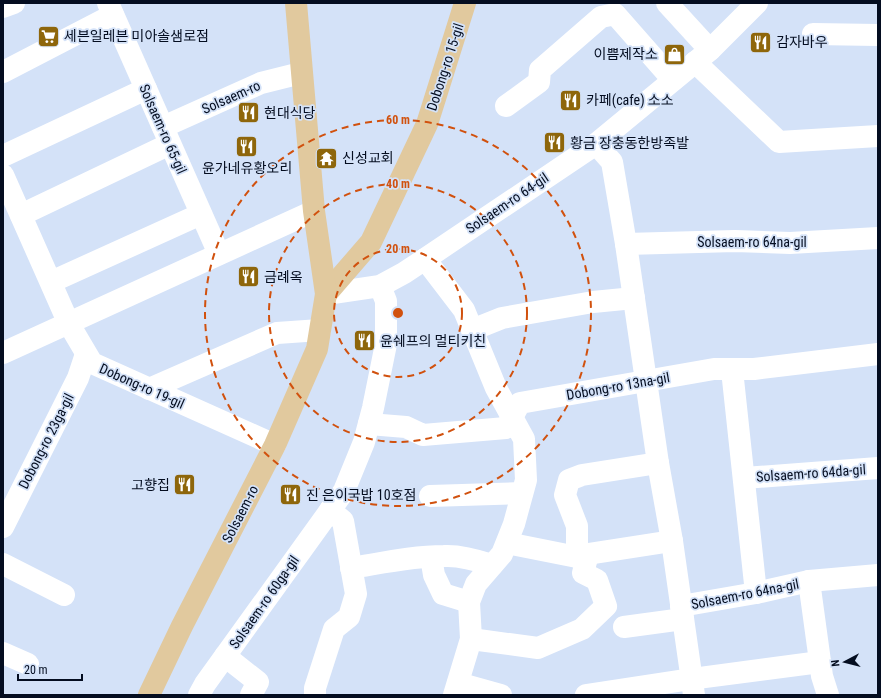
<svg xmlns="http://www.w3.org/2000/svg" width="881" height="698" viewBox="0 0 881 698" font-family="'Roboto Condensed','Noto Sans KR',sans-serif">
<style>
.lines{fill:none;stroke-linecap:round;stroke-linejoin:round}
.minor{stroke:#fff;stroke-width:22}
.major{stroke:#e1c99e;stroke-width:22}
.ring{fill:none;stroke:#d1510e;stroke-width:2;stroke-dasharray:7 5}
.labels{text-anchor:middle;stroke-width:3.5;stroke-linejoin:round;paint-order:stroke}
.poi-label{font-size:14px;fill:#040d20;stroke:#d4e2f8;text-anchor:start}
.street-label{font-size:14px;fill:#040d20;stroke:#d4e2f8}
.centre{fill:#d1510e;stroke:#d4e2f8;stroke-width:2}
.ring-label{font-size:12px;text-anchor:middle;font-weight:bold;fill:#d1510e;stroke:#d4e2f8;stroke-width:3.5;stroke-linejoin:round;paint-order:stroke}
</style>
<rect width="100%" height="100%" fill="#d4e2f8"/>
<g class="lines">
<g class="minor">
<path d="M108,3L219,254"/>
<path d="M667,3L710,50"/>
<path d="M3,7L14,3"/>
<path d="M813,34L878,35"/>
<path d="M695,62L779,142L878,136"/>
<path d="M3,72L113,15"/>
<path d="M506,106L539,82L540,70L601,17L615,14L673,80"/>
<path d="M163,127L261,83L301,73"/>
<path d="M596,144L612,162L626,244L658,463L672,541L694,695"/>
<path d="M3,156L146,89"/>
<path d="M3,175L69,324L92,363L275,445"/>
<path d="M21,215L170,144"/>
<path d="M626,244L735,241L790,243L878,238"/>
<path d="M425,259L464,310L496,388L524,439L526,480L514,524L502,554L476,584L469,602L471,639L454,695"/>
<path d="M51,282L201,214"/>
<path d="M326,294L380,286L404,273L425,259L596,144L710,50L757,3"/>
<path d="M472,330L502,318L593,302L634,298"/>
<path d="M3,353L314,211"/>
<path d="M732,370L756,593"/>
<path d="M149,389L277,333L320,330"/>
<path d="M369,424L406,427L423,435L506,428L520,403L714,369H754L878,354"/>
<path d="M744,478L878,468"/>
<path d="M430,496L522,493"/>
<path d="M3,527L78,378L86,354"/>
<path d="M507,543L577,557L588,554L672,541"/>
<path d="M431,557L434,575L443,594L469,602"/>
<path d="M577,557V526L565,495L569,480L582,475L658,463"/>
<path d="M3,564L64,595"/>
<path d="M351,568C382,563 413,556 444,556C460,555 477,560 492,565"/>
<path d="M809,581L822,676L828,695"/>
<path d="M681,606L756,593L809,581L878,575"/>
<path d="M624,627L683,619"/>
<path d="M471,639L538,648L582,629L606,606L597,580L583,573L588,554"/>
<path d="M3,653L28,664"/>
<path d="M225,656L258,682L251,695"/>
<path d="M458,683L501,695"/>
<path d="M199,695L205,684L344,491L364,442L373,408L386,344V301L380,286"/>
<path d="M315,695V688L334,629L349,617L356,594L343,521L330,510"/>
<path d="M586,695L691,679L820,662"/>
</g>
<g class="major">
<path d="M326,294L371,242L427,124L465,3"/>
<path d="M149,695L182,626L275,445L317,349L326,294L314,211L296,3"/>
</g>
</g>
<g class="ring">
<circle cx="398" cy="313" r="64"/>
<circle cx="398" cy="313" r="129"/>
<circle cx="398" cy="313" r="193"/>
</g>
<defs>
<symbol id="supermarket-square" viewBox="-11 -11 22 22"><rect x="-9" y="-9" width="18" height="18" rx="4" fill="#8e660b" stroke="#d4e2f8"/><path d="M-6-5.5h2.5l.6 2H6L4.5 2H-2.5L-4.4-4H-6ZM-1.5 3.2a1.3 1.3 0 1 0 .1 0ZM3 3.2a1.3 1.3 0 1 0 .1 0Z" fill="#fff"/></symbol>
<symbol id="restaurant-square" viewBox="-11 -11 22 22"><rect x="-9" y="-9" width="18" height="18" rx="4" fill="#8e660b" stroke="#d4e2f8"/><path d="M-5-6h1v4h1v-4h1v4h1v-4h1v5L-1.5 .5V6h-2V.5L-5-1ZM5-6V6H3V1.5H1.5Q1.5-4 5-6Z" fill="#fff"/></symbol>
<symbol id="shop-square" viewBox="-11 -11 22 22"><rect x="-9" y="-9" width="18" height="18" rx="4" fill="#8e660b" stroke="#d4e2f8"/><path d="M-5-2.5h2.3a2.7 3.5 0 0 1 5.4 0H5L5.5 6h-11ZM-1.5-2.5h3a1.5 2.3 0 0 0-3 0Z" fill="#fff"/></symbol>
<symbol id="temple-square" viewBox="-11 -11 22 22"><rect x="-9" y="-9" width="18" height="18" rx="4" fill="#8e660b" stroke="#d4e2f8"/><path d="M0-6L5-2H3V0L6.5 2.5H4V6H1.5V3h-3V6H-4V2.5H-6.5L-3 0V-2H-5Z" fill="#fff"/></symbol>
</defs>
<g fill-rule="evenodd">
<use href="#supermarket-square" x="36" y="24" width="25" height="25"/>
<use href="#restaurant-square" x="748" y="30" width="25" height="25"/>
<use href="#shop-square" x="662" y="42" width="25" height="25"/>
<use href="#restaurant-square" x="558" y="88" width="25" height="25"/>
<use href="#restaurant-square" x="236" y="100" width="25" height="25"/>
<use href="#restaurant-square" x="542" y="130" width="25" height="25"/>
<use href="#restaurant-square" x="234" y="134" width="25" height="25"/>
<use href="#temple-square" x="314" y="146" width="25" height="25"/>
<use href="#restaurant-square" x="236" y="264" width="25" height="25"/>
<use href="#restaurant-square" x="352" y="328" width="25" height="25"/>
<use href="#restaurant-square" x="172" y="472" width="25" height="25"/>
<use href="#restaurant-square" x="278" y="482" width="25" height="25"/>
</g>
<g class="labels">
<g class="poi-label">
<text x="64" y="41">세븐일레븐 미아솔샘로점</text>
<text x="776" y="47">감자바우</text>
<text x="658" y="59" text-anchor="end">이쁨제작소</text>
<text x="586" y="105">카페(cafe) 소소</text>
<text x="264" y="118">현대식당</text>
<text x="570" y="148">황금 장충동한방족발</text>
<text x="342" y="163">신성교회</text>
<text x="247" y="173" text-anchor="middle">윤가네유황오리</text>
<text x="264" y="282">금례옥</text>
<text x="380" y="346">윤쉐프의 멀티키친</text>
<text x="170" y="490" text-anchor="end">고향집</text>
<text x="306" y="500">진 은이국밥 10호점</text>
</g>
<g class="street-label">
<text transform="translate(445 67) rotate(-72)" y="5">Dobong-ro 15-gil</text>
<text transform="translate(231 97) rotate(-24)" y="5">Solsaem-ro</text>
<text transform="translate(163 129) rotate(66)" y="5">Solsaem-ro 65-gil</text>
<text transform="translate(507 203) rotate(-34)" y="5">Solsaem-ro 64-gil</text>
<text x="752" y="247">Solsaem-ro 64na-gil</text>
<text transform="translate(142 386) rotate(24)" y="5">Dobong-ro 19-gil</text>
<text transform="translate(618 386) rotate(-10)" y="5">Dobong-ro 13na-gil</text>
<text transform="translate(46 441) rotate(-63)" y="5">Dobong-ro 23ga-gil</text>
<text transform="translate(811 473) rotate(-4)" y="5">Solsaem-ro 64da-gil</text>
<text transform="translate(240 514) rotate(-63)" y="5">Solsaem-ro</text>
<text transform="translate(745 594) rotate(-11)" y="5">Solsaem-ro 64na-gil</text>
<text transform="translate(264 602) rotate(-55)" y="5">Solsaem-ro 60ga-gil</text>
</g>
</g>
<circle cx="398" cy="313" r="6" class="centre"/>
<g class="ring-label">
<text x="398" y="124">60 m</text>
<text x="398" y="188">40 m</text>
<text x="398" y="253">20 m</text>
</g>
<rect width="881" height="698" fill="none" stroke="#040d20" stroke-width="8"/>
<g transform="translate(845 662) rotate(263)" stroke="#d4e2f8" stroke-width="3" paint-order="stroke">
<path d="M0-3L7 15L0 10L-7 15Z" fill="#040d20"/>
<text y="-6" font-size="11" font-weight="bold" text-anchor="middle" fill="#040d20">N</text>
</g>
<path d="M18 674v6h64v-6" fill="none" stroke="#040d20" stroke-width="2"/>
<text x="24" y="674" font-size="12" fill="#040d20" stroke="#d4e2f8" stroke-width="3" paint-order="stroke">20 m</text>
</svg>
